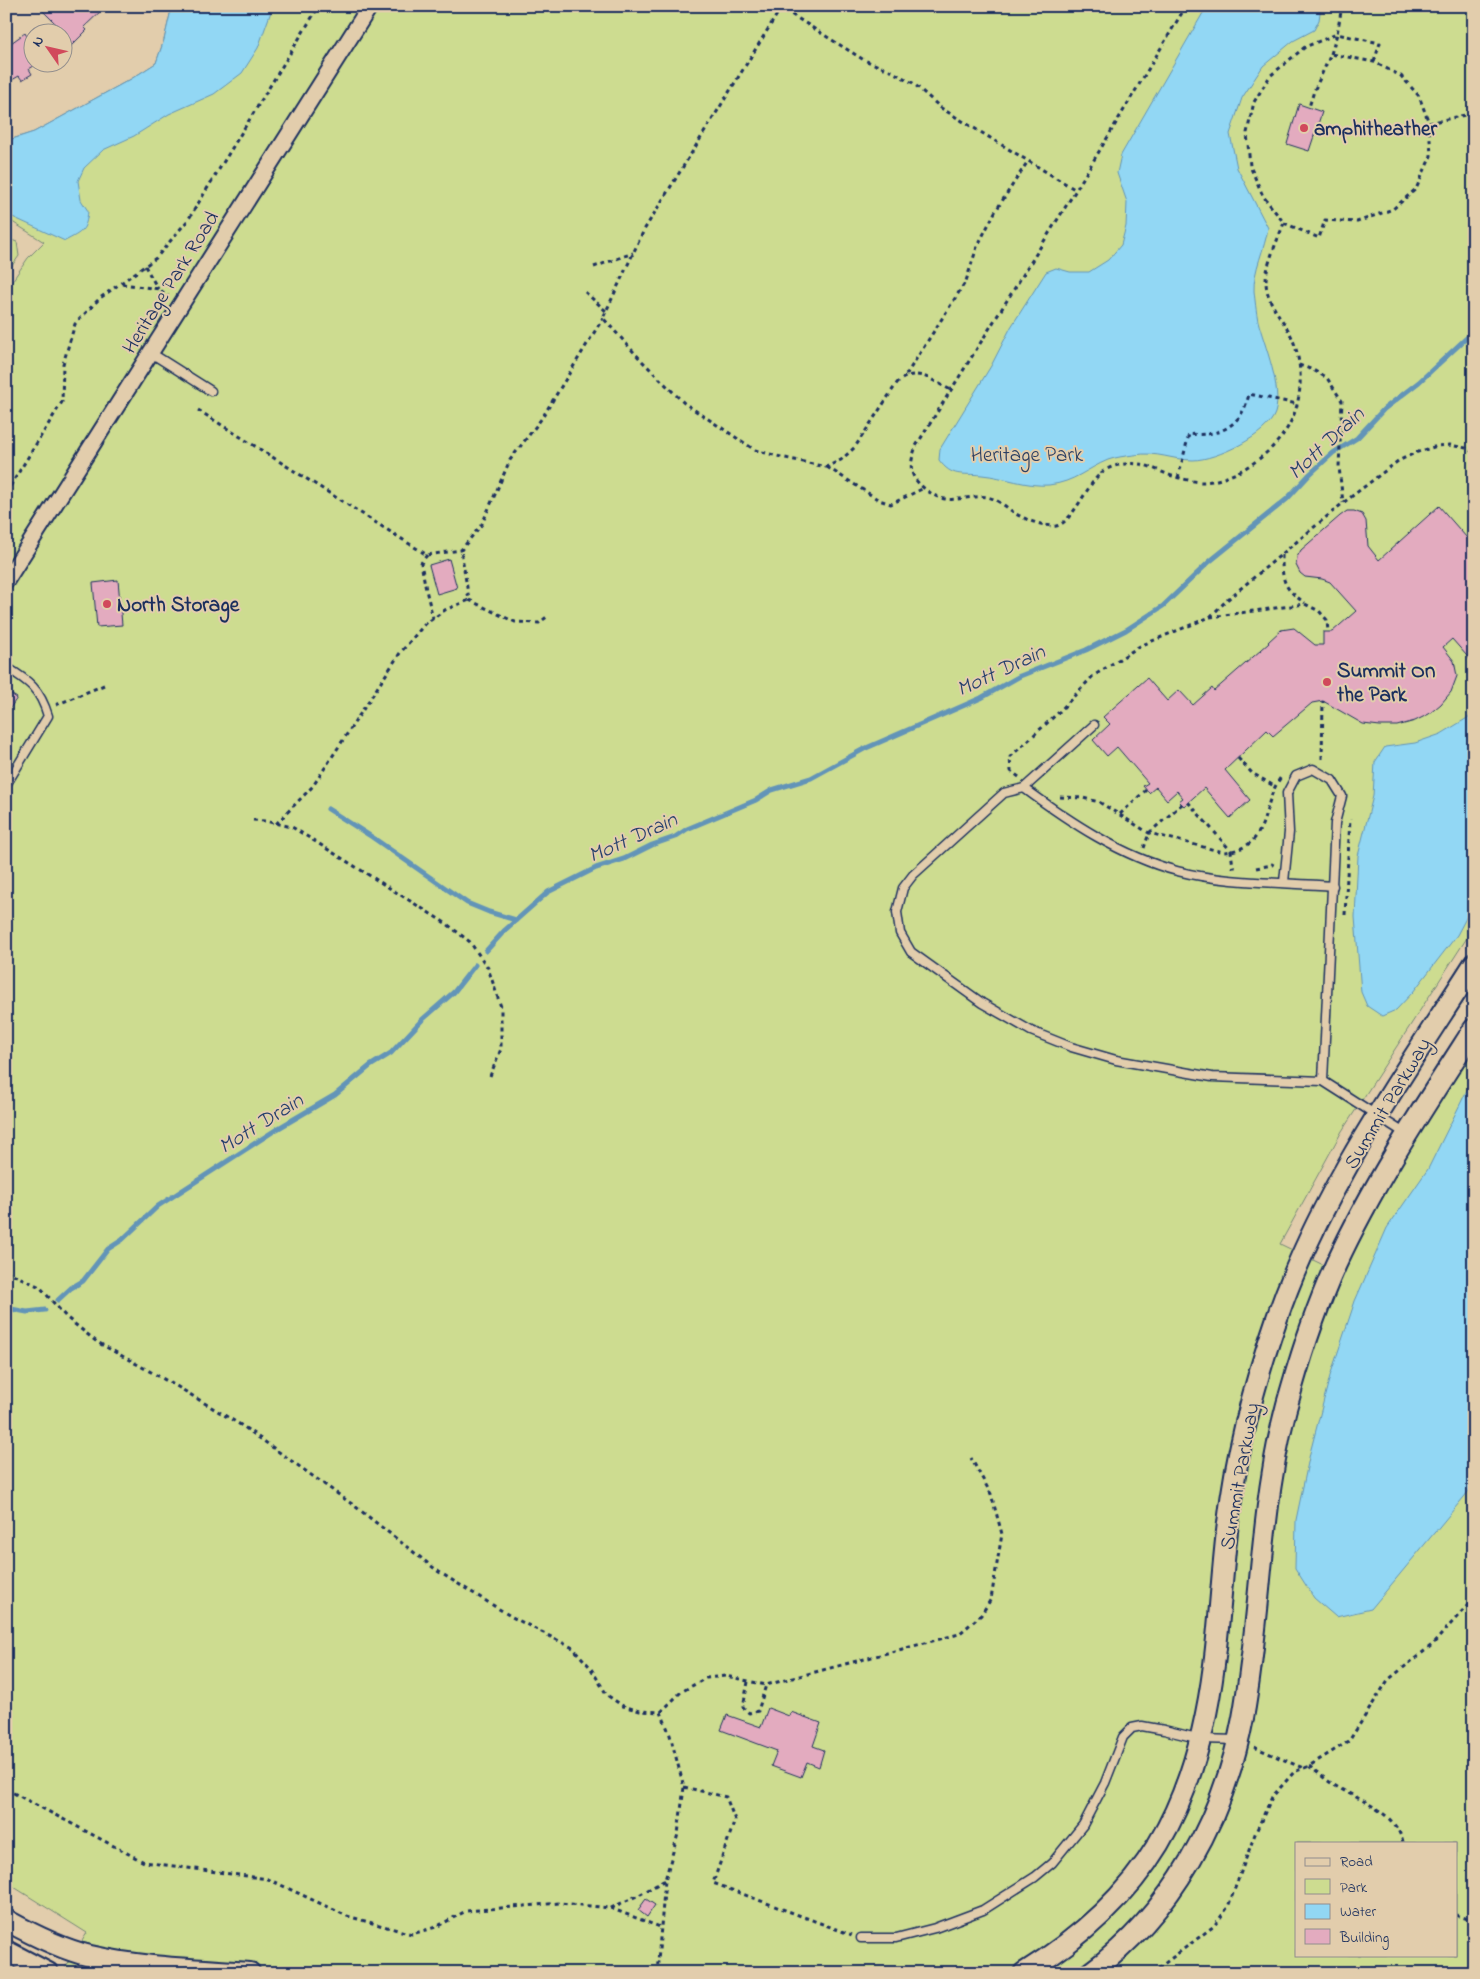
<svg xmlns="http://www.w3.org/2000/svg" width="1480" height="1979" viewBox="0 0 1480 1979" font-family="'Indie Flower',sans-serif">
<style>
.green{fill:#cddc90;stroke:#748677;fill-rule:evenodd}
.water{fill:#92d7f4;stroke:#6294b8}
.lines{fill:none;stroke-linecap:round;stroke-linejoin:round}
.stream{stroke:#6294b8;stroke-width:5}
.building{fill:#e3abbf;stroke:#1b2f5e}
.service-casing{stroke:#1b2f5e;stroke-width:11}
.minor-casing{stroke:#1b2f5e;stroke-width:19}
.tertiary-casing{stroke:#1b2f5e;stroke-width:24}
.path{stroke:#1b2f5e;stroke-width:3;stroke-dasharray:4 4;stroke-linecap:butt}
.service{stroke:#e2cdac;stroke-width:8}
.minor{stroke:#e2cdac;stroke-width:15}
.tertiary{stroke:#e2cdac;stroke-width:20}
.poi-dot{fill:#d1495b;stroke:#e2cdac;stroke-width:2}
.labels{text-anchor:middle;stroke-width:4;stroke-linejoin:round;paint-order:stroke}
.poi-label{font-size:21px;font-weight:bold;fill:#1b2f5e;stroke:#e2cdac;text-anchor:start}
.street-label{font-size:21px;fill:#1b2f5e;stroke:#e2cdac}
.park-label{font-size:21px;fill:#2d4063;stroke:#e2cdac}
.water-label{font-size:22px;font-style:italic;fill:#27406d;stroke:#e2cdac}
</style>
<rect width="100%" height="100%" fill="#e2cdac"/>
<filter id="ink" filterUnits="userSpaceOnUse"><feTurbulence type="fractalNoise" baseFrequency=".02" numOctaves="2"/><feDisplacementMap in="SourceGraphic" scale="10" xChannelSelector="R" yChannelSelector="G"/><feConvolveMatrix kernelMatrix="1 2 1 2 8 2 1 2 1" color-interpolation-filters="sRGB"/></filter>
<g filter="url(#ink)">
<g class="green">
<path d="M172,6H1474V927L1342,1131L1280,1244L1342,1274L1415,1137L1474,1049V1973H62L87,1933L6,1882V290L28,258L44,242L6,218V141L34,132L131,79L156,63L164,40ZM1296,1843H1456V1955H1296Z"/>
<path d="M6,238L17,242L19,256L6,274Z"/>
</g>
<g class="water">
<path d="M172,6H273L258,48L242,73L214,94L169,114L134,136L103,150L84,168L78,181L81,200L88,211C86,231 82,232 65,241L6,214V141L34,132L131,79L156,63L164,40Z"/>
<path d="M1207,6H1321L1319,20L1314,30L1293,41L1263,66L1242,98L1230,134L1237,168L1268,228C1265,249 1253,270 1254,291C1255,300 1256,311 1258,321C1264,344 1283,389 1275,413C1268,435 1216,460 1193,460C1171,460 1158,451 1134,455C1126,456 1116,457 1108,460C1086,469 1075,482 1049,485C1027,487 1004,477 982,475C962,473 952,478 939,460L940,449L991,366L1011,327L1046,272L1056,268L1070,272H1089L1108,260L1121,245L1126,226L1127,202L1117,173L1121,155Z"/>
<path d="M1474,714V903L1457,935L1413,992L1396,1010L1382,1016L1367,1006L1361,992L1355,917L1358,856L1373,796L1375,762L1385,747L1415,743L1441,734Z"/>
<path d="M1474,1076V1483L1469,1491L1371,1609L1336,1617L1314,1598L1295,1568L1296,1520L1310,1453L1330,1376L1355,1301L1387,1228L1428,1169Z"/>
</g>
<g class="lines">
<g class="stream">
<path d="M328,809L372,837L467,903L489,912L516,920"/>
<path d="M486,951L505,930L548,892L596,868L624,859L652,845L675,837L687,829L756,800L772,790L811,778L864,749L981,698L1020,676L1086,650L1126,630L1163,606L1209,562L1287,499L1310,474L1333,453L1357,438L1384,409L1419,382L1474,331"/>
<path d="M58,1300L71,1288L83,1281L108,1249L122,1240L158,1206L277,1129L335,1095L370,1066L391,1053L422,1020L454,992L475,965"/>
<path d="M6,1308L27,1312L45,1310"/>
</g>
</g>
<g class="building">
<path d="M38,6H102L104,8L84,27L87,30L69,48L62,42V36L65,33Z"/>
<path d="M25,33L28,38L32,35V62H40L29,69L32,74L22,80L19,76L12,80L6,71V36L11,43Z"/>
<path d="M1299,104L1322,112L1309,151L1287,144Z"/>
<path d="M1439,506L1467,538L1474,533V664L1452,639L1443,647L1454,661L1457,676L1451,692L1441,704L1429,714L1415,721L1397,726H1380L1363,724L1323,701L1312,703L1273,736L1267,730L1225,770L1250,800L1230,818L1204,788L1184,806L1179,801L1183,798L1177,791L1167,800L1156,787L1149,793L1143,786L1148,783L1117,747L1107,756L1093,740L1110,724L1103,717L1147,678L1167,701L1179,690L1193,705L1212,688L1214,691L1269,643L1268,642L1281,630L1294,628L1315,645H1323V632H1332L1356,611L1330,582L1322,579L1305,577L1300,573L1296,565L1297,557L1301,550L1340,516L1347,511H1354L1362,514L1366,521L1368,546L1379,560Z"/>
<path d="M449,559L457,588L437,594L429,565Z"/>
<path d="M118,580L122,625L97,627L93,583Z"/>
<path d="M6,691L17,698L6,714Z"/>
<path d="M768,1708L789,1716L791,1712L821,1723L813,1746L824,1750L819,1767L807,1762L801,1777L771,1766L777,1751L721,1730L727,1715L761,1727Z"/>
<path d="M646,1899L655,1905L647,1917L638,1910Z"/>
</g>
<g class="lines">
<defs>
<g id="service">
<path d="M151,353L211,391"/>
<path d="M6,667C29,681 40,689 48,716L6,785"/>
<path d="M1024,788L1094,725"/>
<path d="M1284,882L1289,832L1287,793L1296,776L1313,769L1332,780L1342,796L1335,823L1323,1081"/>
<path d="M1333,886C1282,882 1227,884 1177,871C1121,856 1070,822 1024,788L1004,793L913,875L903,888L897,912L900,933L911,952L982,1003L1031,1031L1071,1047L1116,1060L1212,1077L1323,1081L1406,1134"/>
<path d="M861,1938H896L935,1928L983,1910L1035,1877L1052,1863L1083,1825L1105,1783L1123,1737L1132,1728L1142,1726L1164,1730L1201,1739L1237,1740"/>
</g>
<path id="minor" d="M6,581L370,6"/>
<g id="tertiary">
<path d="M6,1920C33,1935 61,1949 90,1956C142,1968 197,1969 250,1973"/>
<path d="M6,1951L48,1973"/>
<path d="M1024,1973C1147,1897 1196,1807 1214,1665C1220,1618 1222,1570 1228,1523C1236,1453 1254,1384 1277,1318C1321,1190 1402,1077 1474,964"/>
<path d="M1090,1973C1172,1913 1224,1818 1243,1718C1263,1609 1259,1495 1292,1387C1304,1345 1318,1304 1336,1264C1374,1182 1425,1105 1474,1029"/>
</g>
</defs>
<use href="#service" class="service-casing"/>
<use href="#minor" class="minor-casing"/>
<use href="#tertiary" class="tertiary-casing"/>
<g class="path">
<path d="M778,6L864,60L889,70L913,83L941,108L1076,190"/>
<path d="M1186,6L1076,190L916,446C913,455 909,466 913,475C917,485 935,498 945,499C959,501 974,495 987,497C998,499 1007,508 1016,514C1025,519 1035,523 1045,525C1048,525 1052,527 1056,526C1072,523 1086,487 1099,475C1103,470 1113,466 1119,465C1147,459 1156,473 1180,478C1187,480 1196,482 1203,482C1235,481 1276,452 1290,423C1305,395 1303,355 1287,328C1278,313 1266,300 1266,281C1266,264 1278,239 1284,223L1263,196L1250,166L1247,133L1254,102L1270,76L1305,47L1337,34L1342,6"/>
<path d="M781,8L644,230L603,318L641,360L684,403L755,450L781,457L826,467L841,460L855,447L897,383C916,365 932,381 951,390"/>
<path d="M1331,54L1337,34L1380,43L1374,62"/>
<path d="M1429,123L1474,113"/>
<path d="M1284,223L1319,238L1325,220L1357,222L1393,209L1416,189L1431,156L1429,123L1419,96L1401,76L1374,62L1331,54L1314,91L1309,107"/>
<path d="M145,266L158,289"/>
<path d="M594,267L633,253"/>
<path d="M122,284L159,289L168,296"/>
<path d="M585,292L606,311"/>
<path d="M1299,365L1313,370L1327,378L1342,401L1339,467L1343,503"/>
<path d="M906,375L966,281L977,247L995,212L1028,161"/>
<path d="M198,410L427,555L461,550L482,524L510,460L542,418L603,318"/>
<path d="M827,467L879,500L891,504L924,488"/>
<path d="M1178,478L1189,434C1220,437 1242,426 1249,394L1297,404"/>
<path d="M6,493L62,402L63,364L75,324L100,298L156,258L188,220L319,6"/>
<path d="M427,555L421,563L426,590L433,618"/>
<path d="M1282,555C1282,581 1283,588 1305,603"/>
<path d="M469,600L515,622L539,623L548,616"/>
<path d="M1210,617L1305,604L1319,611L1327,620L1328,632"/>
<path d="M56,705L104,685"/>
<path d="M1238,758L1252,773L1274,786"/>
<path d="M1322,759L1323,701"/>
<path d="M1019,777L1011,771L1010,757L1059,712L1093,676L1140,646L1210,617L1228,599L1343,503L1398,461L1415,453L1437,446L1450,445L1466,448L1474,453"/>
<path d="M1060,797L1083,798L1099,802L1149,833L1223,852C1272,849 1259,807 1281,777"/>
<path d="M1188,802L1231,851L1233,867H1237"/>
<path d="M1120,814L1146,790"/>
<path d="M253,820L265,821L292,827L447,924L470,942L488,968L501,1007V1049L490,1076"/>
<path d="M276,824L313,786L400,653L424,625L445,610L469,600L461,550"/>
<path d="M1144,848L1149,833L1182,804"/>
<path d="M1256,868L1272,865L1273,863"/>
<path d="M1345,915L1350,819"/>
<path d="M6,1271L40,1287L66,1317L97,1342L178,1387L244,1427L356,1507L439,1572L512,1617L573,1648L590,1667L607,1695L623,1706L640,1711L661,1712L670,1735L684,1787L678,1834L665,1880L657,1973"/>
<path d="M748,1682L743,1707L749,1713L758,1711L766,1685"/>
<path d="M661,1712L681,1692L706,1678L726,1676L766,1685L959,1634L981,1615L991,1599L1002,1534L991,1494L971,1458"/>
<path d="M1254,1747L1303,1768"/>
<path d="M1309,1766C1317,1772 1325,1779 1334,1785C1358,1800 1396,1811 1403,1843"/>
<path d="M684,1787L726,1797L735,1820L713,1883L852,1935"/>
<path d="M6,1789L144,1862L268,1879L347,1916L412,1934L436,1927L466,1911L560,1903L610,1908L660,1927"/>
<path d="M611,1908L639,1895L665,1880"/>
<path d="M1456,1915L1474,1921"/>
<path d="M451,1973L452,1967"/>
<path d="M1152,1973L1214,1926L1228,1907L1255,1834L1272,1797L1294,1772L1309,1766L1349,1741L1388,1680L1432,1645L1474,1598"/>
</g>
<use href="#service" class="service"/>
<use href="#minor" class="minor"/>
<use href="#tertiary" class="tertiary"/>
</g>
</g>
<g class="poi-dot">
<circle cx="1304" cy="128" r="5"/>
<circle cx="107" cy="604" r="5"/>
<circle cx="1327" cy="682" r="5"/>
</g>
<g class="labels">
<g class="poi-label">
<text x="1314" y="135">amphitheather</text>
<text x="117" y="611">North Storage</text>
<text x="1337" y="677">Summit On<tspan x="1337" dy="24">the Park</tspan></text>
</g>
<g class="street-label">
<text transform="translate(170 282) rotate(-58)" y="7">Heritage Park Road</text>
<text transform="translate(1387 1103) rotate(-59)" y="7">Summit Parkway</text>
<text transform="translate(1239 1476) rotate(-80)" y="7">Summit Parkway</text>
</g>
<g class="park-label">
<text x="1027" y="461">Heritage Park</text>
</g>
<g class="water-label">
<text transform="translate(1325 442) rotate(-43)" y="8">Mott Drain</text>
<text transform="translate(1000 669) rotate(-25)" y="8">Mott Drain</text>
<text transform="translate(632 836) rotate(-24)" y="8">Mott Drain</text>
<text transform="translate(260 1122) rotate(-32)" y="8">Mott Drain</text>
</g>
</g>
<rect width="1480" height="1979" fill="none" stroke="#e2cdac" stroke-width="25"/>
<rect x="12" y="12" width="1455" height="1954" fill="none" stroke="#1b2f5e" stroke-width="2" filter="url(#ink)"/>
<rect x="1295" y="1842" width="162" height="115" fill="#e2cdac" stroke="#928e8d"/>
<rect x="1305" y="1858" width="25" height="8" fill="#e2cdac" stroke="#928e8d"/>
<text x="1340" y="1866" font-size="15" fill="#1b2f5e">Road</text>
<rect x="1305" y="1879" width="25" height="15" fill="#cddc90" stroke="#928e8d"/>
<text x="1340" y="1892" font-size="15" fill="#1b2f5e">Park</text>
<rect x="1305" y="1904" width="25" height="15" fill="#92d7f4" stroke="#928e8d"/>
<text x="1340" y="1916" font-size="15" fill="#1b2f5e">Water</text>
<rect x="1305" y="1929" width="25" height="15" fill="#e3abbf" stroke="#928e8d"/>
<text x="1340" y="1942" font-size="15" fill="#1b2f5e">Building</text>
<g transform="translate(48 48) rotate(304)"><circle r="24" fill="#e2cdac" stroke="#928e8d"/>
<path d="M0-4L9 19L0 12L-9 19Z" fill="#d1495b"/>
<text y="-8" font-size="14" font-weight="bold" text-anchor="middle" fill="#1b2f5e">N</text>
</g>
</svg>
